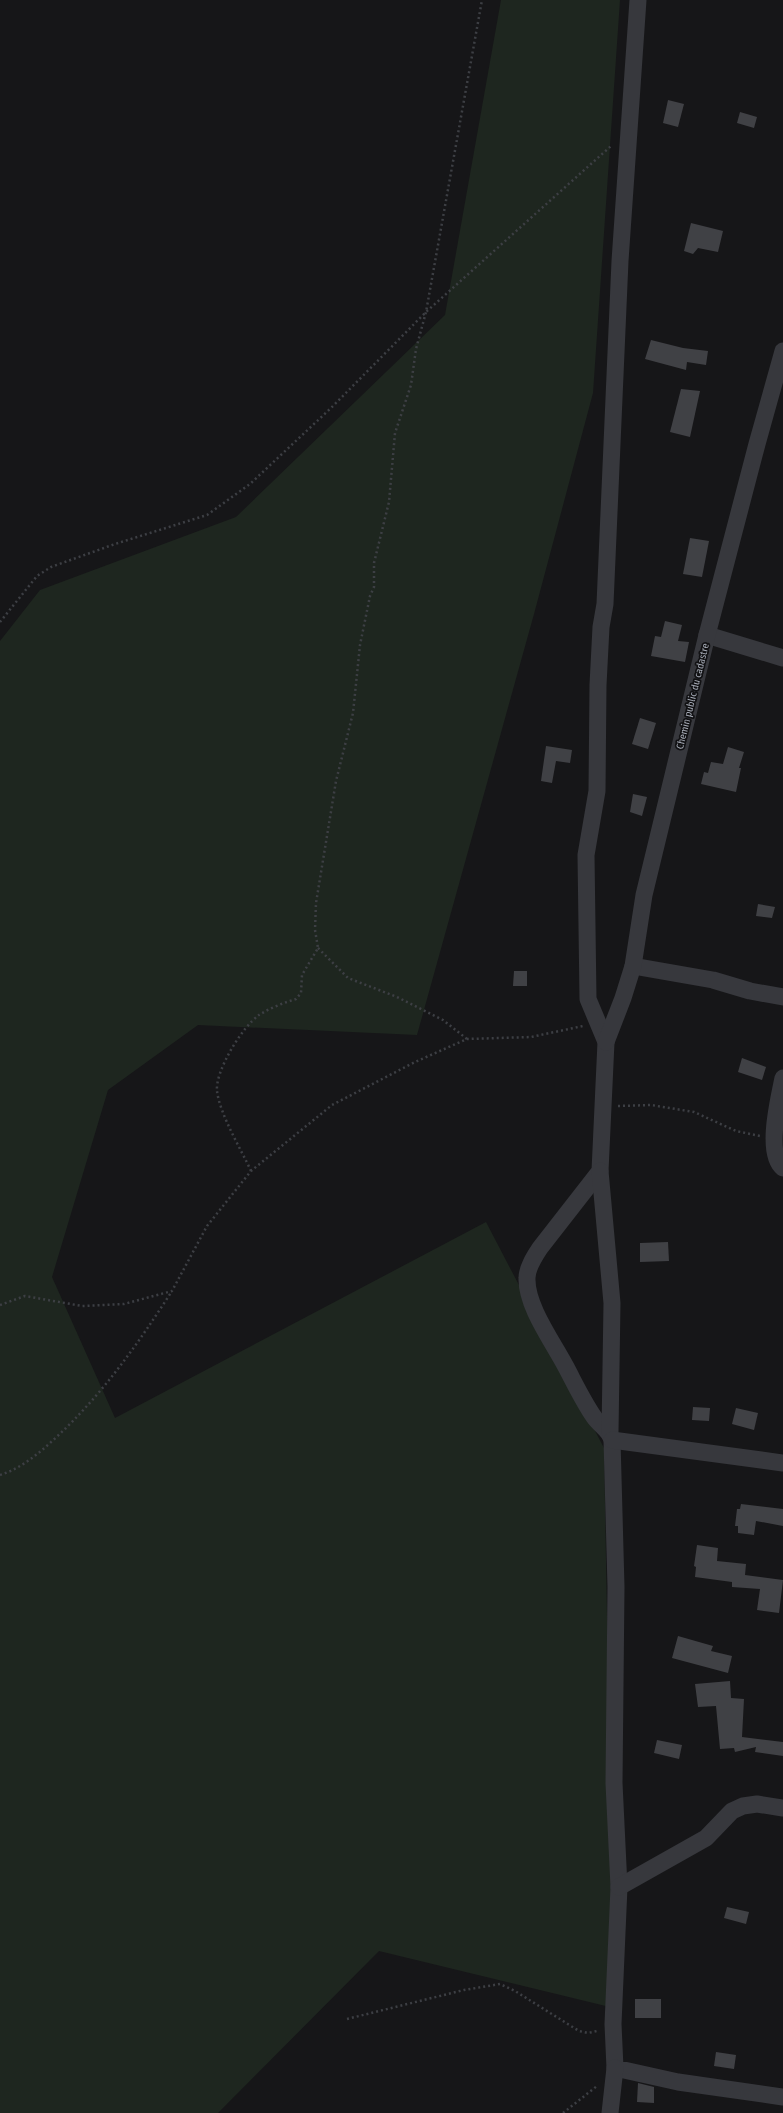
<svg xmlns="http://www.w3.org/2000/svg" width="783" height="2113" viewBox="0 0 783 2113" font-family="'Fira Sans Condensed',sans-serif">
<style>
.green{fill:#1e261f}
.building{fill:#404145}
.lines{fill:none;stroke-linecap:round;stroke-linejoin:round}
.path{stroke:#3d3f44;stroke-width:2.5;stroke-dasharray:2 3;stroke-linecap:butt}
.minor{stroke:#37383d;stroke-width:17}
.labels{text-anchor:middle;stroke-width:3.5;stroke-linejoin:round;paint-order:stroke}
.street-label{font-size:10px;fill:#a8adb8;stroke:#111113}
</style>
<rect width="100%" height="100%" fill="#161618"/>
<path class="green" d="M501,0H620L593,393L534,614L417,1035L198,1025L108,1090L52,1277L115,1418L486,1222L604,1448L614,2008L379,1951L218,2113H0V641L40,590L236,517L445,315Z"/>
<g class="building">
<path d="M668,100L684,104L678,127L663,123Z"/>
<path d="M740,112L757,117L754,128L737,123Z"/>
<path d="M691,223L723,231L718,252L698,248L693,254L684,251Z"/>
<path d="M651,340L683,348L708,351L706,365L687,362L686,370L645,359Z"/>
<path d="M681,389L700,391L690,437L670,432Z"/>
<path d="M690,538L709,541L702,577L683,574Z"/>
<path d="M665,621L682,625L678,641L689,642L685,662L651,656L655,636L661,637Z"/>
<path d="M640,718L656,723L648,749L632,744Z"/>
<path d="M546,746L572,750L570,763L556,761L552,783L541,781Z"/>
<path d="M728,747L744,752L739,768H741L736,792L701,784L704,772L708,773L711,762L723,764Z"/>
<path d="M633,794L647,797L642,816L630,812Z"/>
<path d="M758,904L775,907L772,918L756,916Z"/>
<path d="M514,971H527V986H513Z"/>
<path d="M742,1058L766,1067L762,1080L738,1072Z"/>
<path d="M668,1242L669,1261L640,1262V1243Z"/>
<path d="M693,1407L710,1408L709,1421L692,1420Z"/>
<path d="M736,1408L758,1413L754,1430L732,1424Z"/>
<path d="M741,1504L783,1509V1526L756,1521L754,1535L738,1533V1526H735L737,1509H740Z"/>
<path d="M697,1545L718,1548L717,1561L746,1564L745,1575L783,1580L779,1613L757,1610L760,1589L732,1587V1582L695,1577L696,1567L694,1566Z"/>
<path d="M678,1636L713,1646L711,1651L732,1656L728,1673L672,1658Z"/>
<path d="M730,1681L731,1698L744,1699L742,1737L783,1742V1756L755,1752L756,1747L735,1752L734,1748L720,1749L716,1706L698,1707L695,1684Z"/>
<path d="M657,1740L682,1745L679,1759L654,1753Z"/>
<path d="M727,1907L749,1912L746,1924L724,1918Z"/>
<rect x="635" y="1999" width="26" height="19"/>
<path d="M716,2052L736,2055L734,2069L714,2066Z"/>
<path d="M638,2083L654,2087V2103L637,2102Z"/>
</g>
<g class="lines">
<g class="path">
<path d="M0,622L37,576L51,567L115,544L207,515L250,484L331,408L426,312L611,146"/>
<path d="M318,948L348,978L397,997L443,1020L467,1039"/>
<path d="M618,1106L651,1105L694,1112L736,1131L760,1136"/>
<path d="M251,1171C241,1149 220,1115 217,1091C215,1071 242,1027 259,1015C270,1008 283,1003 296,999L301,993L302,975L318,948L315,930L316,903L336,781L353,713L360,645L370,596L374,587V563L389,502L395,433L411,385L416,349L426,312L482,0"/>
<path d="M0,1305L25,1296L82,1306L124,1304L172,1291L207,1226L251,1171L332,1105L415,1062L467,1039L531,1037L583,1026"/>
<path d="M0,1475C26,1467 47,1446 66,1428C109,1385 139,1342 172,1291"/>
<path d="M347,2019L464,1990L500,1984L515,1991L579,2031L588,2033L597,2031"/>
<path d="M563,2113L597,2086"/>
</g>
<g class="minor">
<path d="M638,0L620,261L605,604L601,627L598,685L597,791L586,855L588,999L606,1042L600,1171L540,1248C534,1257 527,1268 527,1278C526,1306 553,1342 566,1367C575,1384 583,1401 594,1417C600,1426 609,1429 612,1440L616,1587L614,1783L619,1887L613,2024L615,2068L678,2082L783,2097"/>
<path d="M707,635L783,658"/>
<path d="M633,966L713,980L750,991L783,997"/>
<path d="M606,1042L623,998L633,966L644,895L707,635L757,444L783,351"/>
<path d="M783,1078C779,1098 765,1154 783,1168"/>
<path d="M600,1171L612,1303L610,1432"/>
<path d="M612,1440L783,1463"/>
<path d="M619,1887L706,1838L732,1811L743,1806L757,1804L783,1808"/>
<path d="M610,2113L615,2068"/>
</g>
</g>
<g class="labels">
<g class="street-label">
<text transform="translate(692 696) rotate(-76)" y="4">Chemin public du cadastre</text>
</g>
</g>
</svg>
